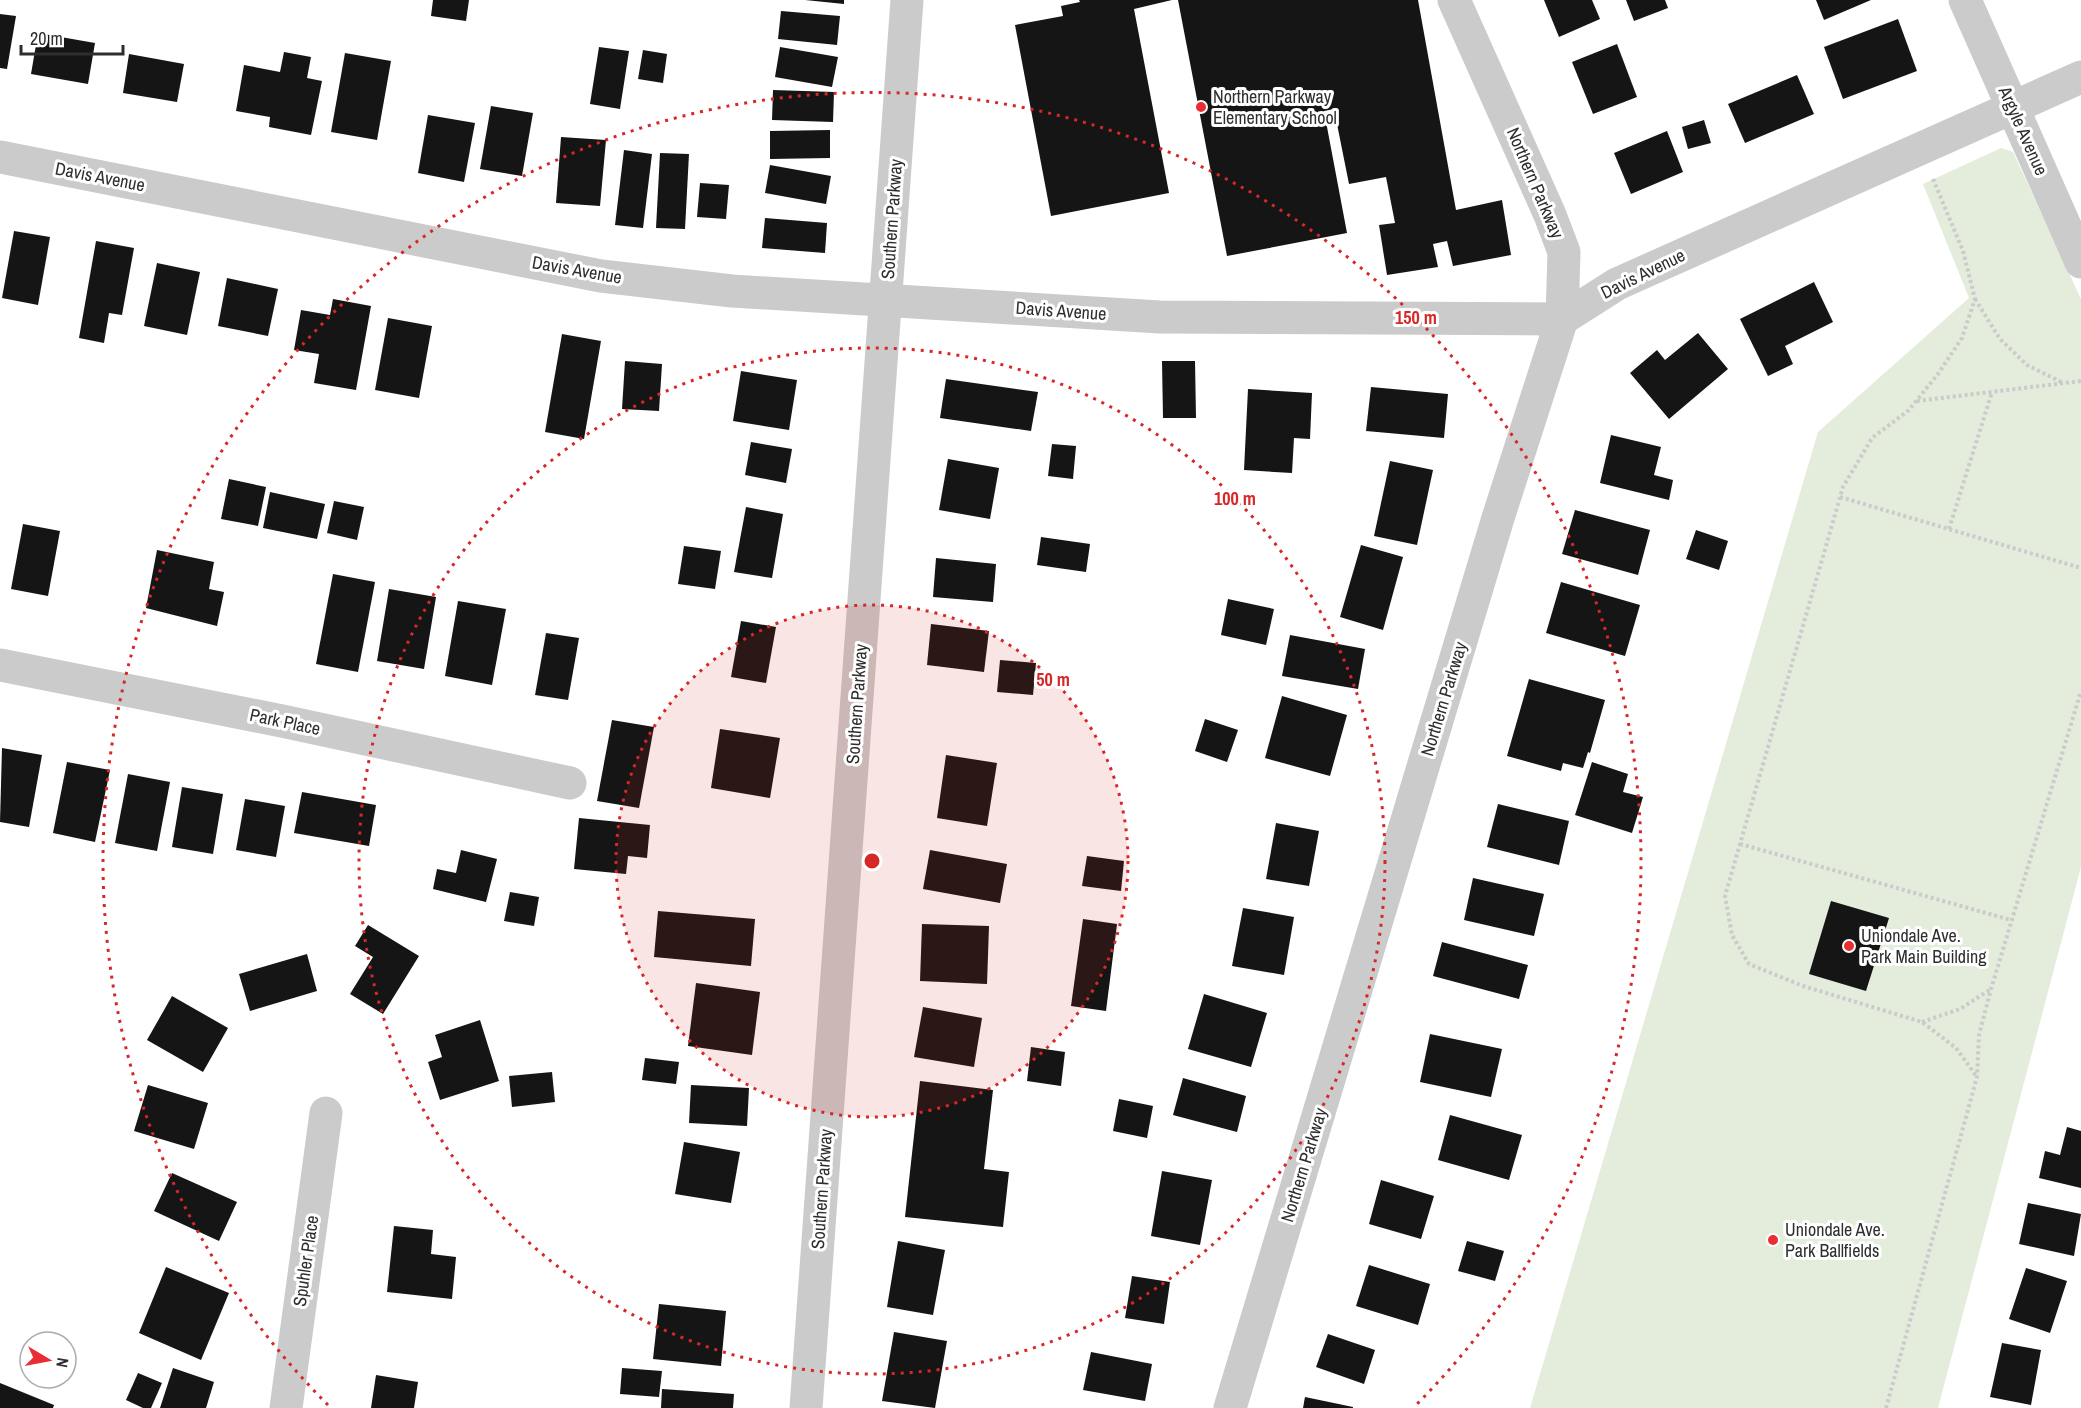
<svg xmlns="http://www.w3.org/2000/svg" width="2081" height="1408" viewBox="0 0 2081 1408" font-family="'Archivo Narrow',sans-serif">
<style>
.green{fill:#e4ecdc}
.building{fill:#151515}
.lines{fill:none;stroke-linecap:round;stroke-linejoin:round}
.path{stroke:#cbcbcb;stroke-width:4;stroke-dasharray:3 3;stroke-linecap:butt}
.minor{stroke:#cbcbcb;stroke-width:33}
.ring{fill:none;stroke:#d62828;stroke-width:3;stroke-dasharray:3 6}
.poi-dot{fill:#e82e33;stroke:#fff;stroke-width:2}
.labels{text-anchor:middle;stroke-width:6;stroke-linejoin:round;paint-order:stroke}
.poi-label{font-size:18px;fill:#2e2e2e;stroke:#fff;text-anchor:start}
.street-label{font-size:18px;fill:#2e2e2e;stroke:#fff}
.centre{fill:#d62828;stroke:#fff;stroke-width:3}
.ring-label{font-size:18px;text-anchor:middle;font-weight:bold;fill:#d62828;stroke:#fff;stroke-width:6;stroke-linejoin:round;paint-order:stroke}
</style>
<rect width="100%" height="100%" fill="#fff"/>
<path class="green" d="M2001,148L2013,152L2081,299V867L1938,1408H1530L1818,432L1969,298L1923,184Z"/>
<g class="building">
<path d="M433,0H469L466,21L431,16Z"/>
<path d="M805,0H844V4Z"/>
<path d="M1079,0H1172L1134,9L1169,193L1051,216L1015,25L1063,16L1061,6L1080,2Z"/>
<path d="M1178,0H1418L1456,210L1502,200L1511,255L1453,266L1447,241L1433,244L1438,267L1387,275L1379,225L1395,223L1386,177L1349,184L1334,109L1324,111L1347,233L1227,256Z"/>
<path d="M1544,0H1592L1600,19L1559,37Z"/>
<path d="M1626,0H1665L1668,8L1634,21Z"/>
<path d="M1816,0H1871L1824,20Z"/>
<path d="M781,11L840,16L837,45L778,39Z"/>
<path d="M0,14L16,16L7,69L0,68Z"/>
<path d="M1898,19L1917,71L1843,99L1824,47Z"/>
<path d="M38,33L95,43L88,84L31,74Z"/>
<path d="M1617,44L1637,97L1593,114L1572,62Z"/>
<path d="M599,47L629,51L620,109L590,104Z"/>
<path d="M780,47L838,57L832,87L775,77Z"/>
<path d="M643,50L667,54L663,83L638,79Z"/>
<path d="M284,52L311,57L307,78L322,81L311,135L269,127L270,117L236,111L244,65L280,72Z"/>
<path d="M345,53L391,61L377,140L331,132Z"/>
<path d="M129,54L184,64L177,102L123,93Z"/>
<path d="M1797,75L1814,114L1745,143L1728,104Z"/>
<path d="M773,90L834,92L833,122L772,120Z"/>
<path d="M491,106L533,113L522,176L480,169Z"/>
<path d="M428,115L475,123L464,182L418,173Z"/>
<path d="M1704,120L1711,143L1688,149L1682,127Z"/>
<path d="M830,130V158L770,159V131Z"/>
<path d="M1667,131L1683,172L1631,194L1614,153Z"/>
<path d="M561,137L606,140L600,206L556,203Z"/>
<path d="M624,150L652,154L643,228L615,225Z"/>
<path d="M660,153L689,154L685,229L656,228Z"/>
<path d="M770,165L831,176L826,204L765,193Z"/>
<path d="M700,183L729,185L726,219L697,217Z"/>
<path d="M765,218L827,223L825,253L762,248Z"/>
<path d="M14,231L50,237L38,305L2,298Z"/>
<path d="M96,241L134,248L122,315L109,313L104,343L79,338Z"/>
<path d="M157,263L200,272L187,335L144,326Z"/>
<path d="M227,278L278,289L268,336L218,326Z"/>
<path d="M1814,282L1833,322L1785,346L1793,364L1768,376L1740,319Z"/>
<path d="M333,299L371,306L356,390L314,383L319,354L294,350L301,310L330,315Z"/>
<path d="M388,318L432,326L419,398L375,390Z"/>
<path d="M1698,333L1728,369L1669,419L1630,373L1657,350L1665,360Z"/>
<path d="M562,334L601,341L584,439L545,432Z"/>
<path d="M625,361L662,364L659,411L622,409Z"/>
<path d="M1162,361H1195L1196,418H1163Z"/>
<path d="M741,371L797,380L789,430L733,421Z"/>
<path d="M946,379L1038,392L1031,431L940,418Z"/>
<path d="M1371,387L1448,394L1444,438L1366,431Z"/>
<path d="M1248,389L1312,393L1310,439L1294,438L1292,473L1244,470Z"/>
<path d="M1611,435L1661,447L1654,475L1673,480L1669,500L1600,483Z"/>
<path d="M751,442L792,449L786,483L745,475Z"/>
<path d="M1052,444L1076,446L1073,479L1048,476Z"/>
<path d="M948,459L999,468L990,519L939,510Z"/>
<path d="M1390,461L1433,470L1417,545L1374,536Z"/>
<path d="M229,479L266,487L258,526L221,519Z"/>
<path d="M270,492L325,504L317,539L263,528Z"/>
<path d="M334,501L364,507L357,540L327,533Z"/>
<path d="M746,507L783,514L772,578L734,572Z"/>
<path d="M1575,510L1650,530L1638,575L1562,554Z"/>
<path d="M23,524L60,531L48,596L11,589Z"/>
<path d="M1696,530L1728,541L1719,570L1686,559Z"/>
<path d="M1041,537L1090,544L1086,572L1037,565Z"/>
<path d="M1361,545L1403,557L1383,630L1340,617Z"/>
<path d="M684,546L721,551L715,589L678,584Z"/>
<path d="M157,550L214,562L209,589L224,592L217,626L146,608Z"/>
<path d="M936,558L996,564L993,602L933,597Z"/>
<path d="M333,574L375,582L358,672L316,664Z"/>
<path d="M1561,582L1640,605L1625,656L1546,633Z"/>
<path d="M389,589L436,597L424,669L377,661Z"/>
<path d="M1228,599L1274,609L1266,645L1221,635Z"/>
<path d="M458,601L506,609L492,685L445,676Z"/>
<path d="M741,621L776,627L766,683L731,677Z"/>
<path d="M931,624L989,631L984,672L927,665Z"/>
<path d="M546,633L579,638L568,700L535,695Z"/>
<path d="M1290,635L1365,649L1358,689L1282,676Z"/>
<path d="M1000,660L1036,663L1033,695L997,692Z"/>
<path d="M1529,679L1605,700L1590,753L1588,752L1583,768L1563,763L1561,771L1507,756Z"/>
<path d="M1282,696L1347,715L1330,776L1265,758Z"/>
<path d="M1205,719L1238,730L1227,762L1195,751Z"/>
<path d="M612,720L654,727L639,808L597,801Z"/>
<path d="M720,729L780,738L770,798L711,788Z"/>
<path d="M2,748L42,755L29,827L0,822Z"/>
<path d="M946,755L997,763L987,826L937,818Z"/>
<path d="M67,762L110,770L95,842L53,833Z"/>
<path d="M1592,762L1628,774L1623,792L1643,797L1632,833L1575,815Z"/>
<path d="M128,774L170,782L157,851L115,843Z"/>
<path d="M182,787L223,794L213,854L172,847Z"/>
<path d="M302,792L376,805L369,846L294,833Z"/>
<path d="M245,799L285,806L276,857L236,850Z"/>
<path d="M1498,804L1569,821L1559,865L1487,847Z"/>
<path d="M579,818L650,825L647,858L628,856L626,874L574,869Z"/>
<path d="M1276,823L1319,831L1309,886L1266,879Z"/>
<path d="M461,850L497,859L486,902L433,889L437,869L456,873Z"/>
<path d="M930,850L1007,864L1000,903L923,889Z"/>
<path d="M1087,856L1124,861L1121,891L1082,886Z"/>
<path d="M1473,878L1544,894L1534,936L1464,920Z"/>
<path d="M510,892L539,897L534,926L504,921Z"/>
<path d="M1831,901L1889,918L1866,991L1809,974Z"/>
<path d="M1243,908L1294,917L1284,975L1232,966Z"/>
<path d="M658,911L755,919L751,966L654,957Z"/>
<path d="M1083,919L1117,924L1106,1011L1071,1006Z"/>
<path d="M922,924L989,926L987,984L920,981Z"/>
<path d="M368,925L419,956L383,1014L350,994L373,957L355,946Z"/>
<path d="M1442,942L1528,965L1519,999L1433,976Z"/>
<path d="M307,954L317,991L250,1011L239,974Z"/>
<path d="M696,983L760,992L752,1055L688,1046Z"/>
<path d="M1204,994L1267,1013L1251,1067L1188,1049Z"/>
<path d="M172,996L228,1028L203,1072L147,1040Z"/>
<path d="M923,1007L982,1018L974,1067L914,1057Z"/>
<path d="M480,1020L499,1081L440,1100L428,1062L442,1057L435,1035Z"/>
<path d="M1430,1034L1502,1049L1491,1097L1420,1082Z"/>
<path d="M1031,1047L1065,1052L1061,1086L1027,1081Z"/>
<path d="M645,1058L679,1062L676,1084L642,1080Z"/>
<path d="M552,1072L555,1102L512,1107L509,1076Z"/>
<path d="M1183,1078L1246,1096L1237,1132L1173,1115Z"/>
<path d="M920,1081L993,1090L984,1169L1009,1172L1003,1227L905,1217Z"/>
<path d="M148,1085L208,1103L194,1149L134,1131Z"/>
<path d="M691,1085L749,1088L747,1126L689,1123Z"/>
<path d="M1119,1099L1153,1106L1147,1138L1113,1131Z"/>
<path d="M1450,1115L1522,1135L1509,1180L1438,1160Z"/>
<path d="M2067,1127L2081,1131V1188L2039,1178L2045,1151L2060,1155Z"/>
<path d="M684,1142L740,1152L731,1203L675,1194Z"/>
<path d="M1162,1171L1212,1180L1200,1245L1151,1236Z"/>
<path d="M172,1173L237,1202L219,1241L154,1211Z"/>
<path d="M1381,1180L1434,1196L1421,1239L1369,1224Z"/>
<path d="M2028,1203L2081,1214L2074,1256L2019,1244Z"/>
<path d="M394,1226L433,1230L431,1254L456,1257L452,1299L387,1292Z"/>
<path d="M898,1241L945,1250L933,1315L887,1307Z"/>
<path d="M1467,1241L1504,1251L1495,1281L1458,1271Z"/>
<path d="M1369,1265L1430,1284L1418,1325L1356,1306Z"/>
<path d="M166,1267L229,1293L201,1360L139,1333Z"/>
<path d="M2026,1268L2067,1281L2050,1333L2009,1319Z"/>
<path d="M1132,1276L1170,1282L1164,1324L1125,1318Z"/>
<path d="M659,1304L726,1311L721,1366L653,1359Z"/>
<path d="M894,1332L947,1341L935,1408L882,1401Z"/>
<path d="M1328,1334L1375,1350L1364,1384L1316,1367Z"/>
<path d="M2002,1343L2041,1350L2031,1405L1990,1397Z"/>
<path d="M1091,1352L1152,1364L1145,1401L1083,1390Z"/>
<path d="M173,1368L214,1382L206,1408H160Z"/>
<path d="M622,1368L662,1371L659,1397L620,1394Z"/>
<path d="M138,1373L162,1383L151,1408H143L126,1400Z"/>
<path d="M376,1375L418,1382L414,1408H371Z"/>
<path d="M0,1383L54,1405L53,1408H0Z"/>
<path d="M662,1389L734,1394L733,1408H661Z"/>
<path d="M1305,1397L1353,1407V1408H1303Z"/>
</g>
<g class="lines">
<g class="path">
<path d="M1933,179L1963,251L1975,299L1962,338L1938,374L1909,410L1872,438L1843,487L1725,896L1732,935L1749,964L1803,986L1922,1022L1956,1048L1977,1077"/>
<path d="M1975,299L2000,339L2027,365L2063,383"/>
<path d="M1917,401L2081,381"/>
<path d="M1840,497L2081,568"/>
<path d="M1949,529L1992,392"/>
<path d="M1740,844L2011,920"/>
<path d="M1922,1022L1960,1009L1991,989"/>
<path d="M1886,1408L1977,1077L1979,1035L1991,989L2081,691"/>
</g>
<g class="minor">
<path d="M1965,0L2081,262"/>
<path d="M0,157L601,276L732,291L1160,317L1562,319L1617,284L2081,77"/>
<path d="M0,665L282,721L570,783"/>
<path d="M286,1408L326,1113"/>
<path d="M806,1408L907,0"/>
<path d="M1230,1408L1498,518L1562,319L1564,252L1550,215L1454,0"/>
</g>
</g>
<circle cx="872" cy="861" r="256" fill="#d62828" fill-opacity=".12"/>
<g class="ring">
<circle cx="872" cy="861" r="256"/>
<circle cx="872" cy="861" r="513"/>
<path d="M328 1405A769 769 0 1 1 1416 1405"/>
</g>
<g class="poi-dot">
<circle cx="1201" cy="107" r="6"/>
<circle cx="1849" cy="946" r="6"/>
<circle cx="1773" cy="1240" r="6"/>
</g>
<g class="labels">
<g class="poi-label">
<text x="1213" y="103">Northern Parkway<tspan x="1213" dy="21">Elementary School</tspan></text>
<text x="1861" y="942">Uniondale Ave.<tspan x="1861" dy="21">Park Main Building</tspan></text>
<text x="1785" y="1236">Uniondale Ave.<tspan x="1785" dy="21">Park Ballfields</tspan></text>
</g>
<g class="street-label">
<text transform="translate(2023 131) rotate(66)" y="6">Argyle Avenue</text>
<text transform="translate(100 177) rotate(11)" y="6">Davis Avenue</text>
<text transform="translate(1535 183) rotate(67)" y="6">Northern Parkway</text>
<text transform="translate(892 219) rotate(-86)" y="6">Southern Parkway</text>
<text transform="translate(577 270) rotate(10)" y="6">Davis Avenue</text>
<text transform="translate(1643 274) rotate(-26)" y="6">Davis Avenue</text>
<text transform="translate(1061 311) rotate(4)" y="6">Davis Avenue</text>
<text transform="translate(1444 699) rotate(-73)" y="6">Northern Parkway</text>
<text transform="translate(857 704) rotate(-86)" y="6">Southern Parkway</text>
<text transform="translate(285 722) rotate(12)" y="6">Park Place</text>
<text transform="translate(1304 1165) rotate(-73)" y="6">Northern Parkway</text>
<text transform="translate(822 1189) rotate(-86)" y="6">Southern Parkway</text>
<text transform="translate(306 1261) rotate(-82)" y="6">Spuhler Place</text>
</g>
</g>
<circle cx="872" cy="861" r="9" class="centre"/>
<g class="ring-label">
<text x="1416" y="324">150 m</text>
<text x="1235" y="505">100 m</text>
<text x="1053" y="686">50 m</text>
</g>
<g transform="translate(48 1360) rotate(100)"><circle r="28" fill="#ffffff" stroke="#ababab" stroke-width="1.5"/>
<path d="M0-4.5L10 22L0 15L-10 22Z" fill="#e82e33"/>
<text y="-9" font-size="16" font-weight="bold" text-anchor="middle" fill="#2e2e2e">N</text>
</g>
<path d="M21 45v9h102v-9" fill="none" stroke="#2e2e2e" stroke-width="3"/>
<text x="30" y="45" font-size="18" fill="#2e2e2e" stroke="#ffffff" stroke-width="4.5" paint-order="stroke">20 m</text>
</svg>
